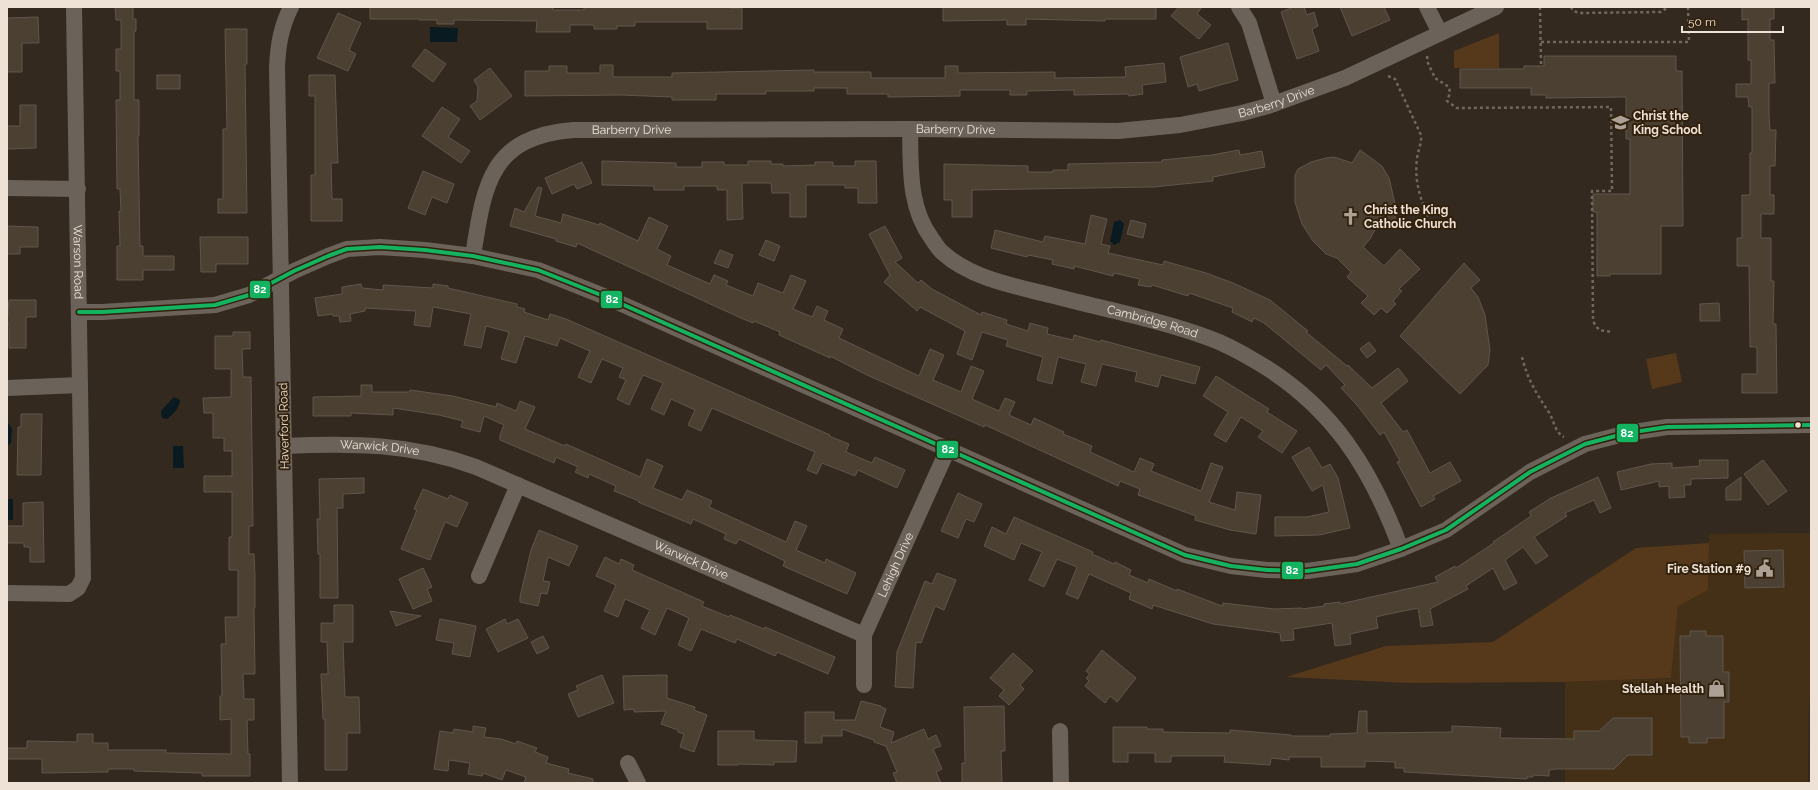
<svg xmlns="http://www.w3.org/2000/svg" width="1818" height="790" viewBox="0 0 1818 790" font-family="Raleway,sans-serif">
<style>
.built{fill:#442f17}
.green{fill:#55391a}
.water{fill:#091b20}
.building{fill:#4c4032;stroke:#5f564d}
.lines{fill:none;stroke-linecap:round;stroke-linejoin:round}
.path{stroke:#6f6860;stroke-width:2.5;stroke-dasharray:3 3;stroke-linecap:butt}
.minor{stroke:#6b635a;stroke-width:16}
.bus-1-casing{stroke:#32210c;stroke-width:7}
.bus-1{stroke:#13b361;stroke-width:4}
.bus-dot{fill:#eee2d6;stroke:#32210c;stroke-width:1.5}
.labels{text-anchor:middle;stroke-width:4;stroke-linejoin:round;paint-order:stroke}
.street-label{font-size:12px;fill:#eee2d6;stroke:#32210c}
.poi-label{font-size:12px;font-weight:bold;fill:#eee2d6;stroke:#32210c;text-anchor:start}
.line-badge{stroke:#32210c;stroke-width:1.5}
.badge-label{font-size:11px;text-anchor:middle;font-weight:bold;fill:#fff}
</style>
<rect width="100%" height="100%" fill="#34291e"/>
<path class="built" d="M1811,533V693L1809,706L1808,783H1565V682L1671,678L1678,605L1708,590L1709,534Z"/>
<g class="green">
<path d="M1499,33V68H1454V51Z"/>
<path d="M1676,353L1682,382L1652,389L1646,359Z"/>
<path d="M1709,543L1708,590L1678,606L1671,678L1565,682L1408,683L1286,677L1386,646L1493,642L1636,548Z"/>
</g>
<g class="water">
<path d="M430,27L458,28L457,42H430Z"/>
<path d="M1120,220L1124,224L1120,242L1114,245L1110,241L1114,222Z"/>
<path d="M174,397L180,400C180,407 173,415 167,419L162,418L161,411Z"/>
<path d="M7,423L10,425L12,429L11,443L7,446Z"/>
<path d="M173,446H183L184,468H173Z"/>
<rect x="7" y="499" width="6" height="21"/>
</g>
<g class="building">
<path d="M115,7H133V19H136V31L134,32V100H139V136H138L140,246H143V256H174V270H143V280H117V246H120L119,211H121L120,189H117L116,100H120V71H116V49H121V20H116Z"/>
<path d="M370,7H553V10H584V7H730V8H742V29H707V22H635V26H617V29H594V25H570V32H536L537,21L454,20V24H437V20H419V19H370Z"/>
<path d="M943,7H1156V19H1105V21L1026,19V25H1007V20L943,21Z"/>
<path d="M1179,7H1202L1197,14L1211,25L1199,39L1171,16Z"/>
<path d="M1294,7H1304L1307,15L1314,12L1318,26L1312,29L1319,51L1297,59L1281,12Z"/>
<path d="M1340,7H1384L1390,20L1352,36Z"/>
<path d="M1742,7H1774V19H1770V40H1774L1775,83H1769V115L1770,130H1776L1775,166H1770V195H1774V214H1761V238H1771V281H1774L1773,324H1776L1777,393H1742V374H1757V347H1750L1749,266H1737V238H1742V195H1750V153H1752V107H1749L1748,97H1736V84H1751V60H1748V19L1742,20Z"/>
<path d="M338,13L361,23L349,50L356,54L348,71L317,58Z"/>
<path d="M38,17L39,43H22V72H7V18Z"/>
<path d="M225,29H247V64H245L247,213H218V199H223V129H227Z"/>
<path d="M1228,43L1238,80L1199,91L1197,84L1188,87L1180,57Z"/>
<path d="M425,49L446,64L433,82L412,66Z"/>
<path d="M1544,56H1676V71H1682L1683,226H1661V274H1610V276H1597V212H1593V194H1630V139H1626V97L1546,98V95H1531V88H1460V69H1524V66H1544Z"/>
<path d="M1164,63L1166,82L1142,85L1143,94L1129,96L1128,94L1074,95V90L1027,91V95H1010V90H960V96L888,97V94H847V88H814V91H766V94H716V100H672V97L621,95L525,96V71H549V66H567V73H600V65H613V77H672V73L814,70V72H871V78H945V66H958V73L1055,72V78L1126,77L1125,67Z"/>
<path d="M490,68L512,96L480,120L470,106L477,101L478,87L474,80Z"/>
<rect x="157" y="75" width="23" height="14"/>
<path d="M309,75H335L338,163H331L332,199H342V221H311V175H315V96H309Z"/>
<path d="M20,105H36V148L7,149V126H20Z"/>
<path d="M442,107L460,119L448,137L470,151L461,163L422,136Z"/>
<path d="M1239,150L1240,155L1262,151L1265,167L1213,177V181L1153,187L972,190V217H952V200H944V164L1028,166V172H1053V170H1068V164L1162,162V160L1212,155Z"/>
<path d="M1360,150L1382,166L1389,178L1396,208L1395,220L1392,229L1377,226L1370,239L1363,247L1384,266L1400,249L1420,269L1399,289L1402,291L1393,301L1396,304L1387,313L1381,308L1374,315L1361,303L1368,296L1347,277L1351,272L1337,258L1326,254L1313,241L1302,224L1295,202V175L1298,169L1311,162L1326,158L1334,157L1352,163Z"/>
<path d="M602,161L676,163V167H702V162H724V165H748V161H771V164H783V166L815,165V162H833V166H855V161H876L877,203H858V188H845V185H806V217H790V193H772L771,183H742L743,219L727,220V190H717V186H684V190H654V186L602,185Z"/>
<path d="M582,162L592,183L577,189L574,184L552,194L545,178Z"/>
<path d="M423,171L454,184L447,203L432,197L425,215L408,208Z"/>
<path d="M538,187L542,188L535,216L561,223L563,214L599,225L600,223L638,241L649,217L668,226L657,249L671,256L667,265L710,284L714,275L728,281L726,285L753,296L758,283L783,293L791,275L806,281L793,309L812,317L817,306L828,311L824,320L843,329L839,338L919,376L930,349L944,355L933,380L961,392L971,366L984,371L972,399L999,411L1005,398L1015,402L1009,415L1031,425L1034,418L1064,432L1063,434L1092,446L1090,452L1134,472L1140,458L1154,464L1151,471L1201,491L1211,463L1223,467L1209,502L1235,510L1237,492L1261,495L1256,534L1230,530L1195,520L1196,516L1138,495L1140,489L1120,481L1118,486L985,425L984,427L867,375L830,356V358L779,335L780,332L754,321L753,323L741,318L577,243L576,247L556,241V239L510,226L515,208L524,212Z"/>
<path d="M1091,215L1107,219L1101,244L1110,246L1108,253L1163,265L1164,261L1206,273L1233,283L1270,300L1308,331L1306,332L1347,366L1348,365L1372,388L1398,368L1408,381L1381,403L1403,432L1407,430L1430,473L1450,462L1461,481L1433,496L1435,499L1421,507L1397,462L1400,461L1384,432L1380,435L1357,405L1341,388L1345,385L1326,365L1321,370L1264,323L1254,318L1252,322L1232,312L1233,308L1189,293L1188,296L1152,285L1151,287L1138,285L1140,279L1114,273L1113,276L1074,266V269L1052,264L1053,260L1028,255L1027,257L991,248L995,230L1043,242L1045,236L1085,244Z"/>
<path d="M1131,220L1146,224L1143,238L1127,234Z"/>
<path d="M7,226L38,227V247H20V254H7Z"/>
<path d="M885,226L902,258L895,262L918,283L921,280L932,289L981,315L982,312L1007,320L1006,324L1028,331L1030,323L1048,328L1047,334L1073,340L1074,335L1100,342L1101,340L1200,367L1195,384L1161,375L1158,387L1135,381L1137,372L1102,364L1096,386L1081,382L1086,364L1058,357L1052,384L1037,380L1043,357L1006,346L1008,340L982,332L972,360L957,354L965,331L920,307L917,311L884,282L890,275L869,234Z"/>
<path d="M200,237H248V264H216V272H201Z"/>
<path d="M766,240L780,246L774,261L759,255Z"/>
<path d="M720,250L733,255L728,268L714,263Z"/>
<path d="M1464,263L1480,280L1471,288L1478,297L1485,315L1490,350L1488,365L1460,394L1400,336Z"/>
<path d="M361,284L362,288L383,290V285L433,288V284L448,286V288L517,304V307L525,309L524,312L548,320L550,314L566,319L830,435L829,436L849,444L846,452L872,463L875,457L905,470L897,488L858,470L855,476L822,463L817,474L807,470L815,452L712,408L701,431L688,425L695,410L671,399L664,415L651,409L663,383L643,375L629,405L617,399L626,380L619,377L623,368L602,359L591,383L578,377L590,351L560,338L557,346L525,336L516,363L501,359L509,332L486,326L481,348L464,345L471,314L433,307L430,327L414,325L416,311L365,308V311L350,314L351,321L340,322L339,316H333V314L318,316L315,298L342,294V287Z"/>
<path d="M9,300H36V317H26V348H9V323H7Z"/>
<path d="M1719,303L1720,321H1700V304Z"/>
<path d="M233,332H250V349H242L243,377H251L253,526H249V554H254L255,576V608H254L255,674H243L244,699H254V720H247L248,754H250V776H202V773L134,771V769H108V772L42,773V759H7V748H27V741L77,742V734H93V743H108V750H166V753L231,754V719L220,720V696H222L221,644H226L225,617H238V570H229V537H232V492H204V476H232V451H224V438H213V413H204L203,398L231,397V369H215V336H233Z"/>
<path d="M1369,342L1376,351L1367,358L1360,349Z"/>
<path d="M1216,376L1269,409L1267,412L1297,431L1282,453L1258,437L1263,431L1241,417L1226,442L1214,435L1228,412L1203,396Z"/>
<path d="M361,385H372V392H409L410,390L453,396L496,407L497,403L516,411L520,401L535,407L525,429L565,446L566,444L640,477L647,459L663,466L653,488L682,500L687,490L712,501L709,507L786,542L795,521L807,526L796,550L825,563L826,559L856,573L847,594L783,566L785,561L739,539L736,544L724,539L726,534L693,519L691,524L638,502L639,501L614,491L616,486L589,474L588,478L575,472L578,467L556,457L554,463L500,440V435L504,425L484,416L480,432L461,427L463,421L439,415L393,408V415L351,413V416H313V397L361,396Z"/>
<path d="M21,414H42L41,475H17L18,427H21Z"/>
<path d="M1309,447L1322,468L1330,464L1338,478L1350,528L1319,535L1275,536V517H1307L1329,512L1323,485L1312,491L1292,457Z"/>
<path d="M1699,460H1728V478L1691,479V485H1684L1685,497L1669,498V486L1659,487V481L1621,490L1617,472L1651,464L1672,463V468L1700,466Z"/>
<path d="M1763,460L1787,491L1768,505L1744,474Z"/>
<path d="M1598,477L1611,508L1600,513L1594,500L1565,513L1567,516L1534,537L1548,556L1536,564L1523,547L1505,560L1517,583L1504,590L1493,568L1466,586L1468,589L1430,609L1433,625L1421,627L1418,608L1384,615L1376,617L1378,628L1350,634L1351,644L1335,646L1332,623L1293,629L1294,640L1281,641L1280,633L1213,624L1153,605L1152,609L1129,599L1131,593L1089,574L1078,599L1066,594L1077,567L1057,559L1044,587L1029,580L1042,552L1021,543L1014,560L984,546L992,527L1006,534L1014,517L1093,552L1092,554L1114,564L1115,562L1131,570L1129,575L1148,583L1149,579L1177,591V589L1222,606L1223,603L1274,609L1302,608V609L1324,606V604L1340,602V604L1438,582L1435,577L1455,566L1456,568L1494,543L1493,542L1531,516L1529,512L1551,498Z"/>
<path d="M1741,477V500H1726V488Z"/>
<path d="M364,478V493L343,494V508H337L338,598H320V554H318L317,519H320L319,479Z"/>
<path d="M423,489L448,499L450,495L468,503L457,527L445,522L430,560L401,549L417,510L414,509Z"/>
<path d="M958,493L982,504L974,522L966,519L958,538L941,531Z"/>
<path d="M43,502L44,562H30V547H24V543H7V526H23V503Z"/>
<path d="M539,530L578,546L569,566L548,557L543,581L550,582L547,594L541,593L538,606L520,602V597L531,550Z"/>
<path d="M1783,550L1784,587L1745,588L1744,551Z"/>
<path d="M605,557L619,564L621,559L634,565L632,570L704,602L702,606L729,617L730,615L764,629L765,627L835,657L828,674L777,652L775,656L737,639L735,643L701,629L691,651L678,645L689,618L667,608L655,635L641,628L650,610L625,599L618,617L604,611L616,585L596,576Z"/>
<path d="M423,568L432,587L427,589L432,601L413,609L399,579Z"/>
<path d="M937,573L956,580L944,610L935,606L921,643L916,642L913,688L895,687L897,652L925,581L932,584Z"/>
<path d="M334,605H353V642H343L345,697H359L360,733H347V770H325V719H323L321,674H328L327,642H321V623H334Z"/>
<path d="M390,611L421,616L396,626Z"/>
<path d="M440,619L476,626L470,657L452,654L454,643L436,640Z"/>
<path d="M505,619L507,624L518,619L528,638L498,652L486,629Z"/>
<path d="M1690,631H1706V636H1723V672H1729V702H1724V738H1707V743H1689V737H1681L1680,636H1690Z"/>
<path d="M543,636L549,648L537,654L531,642Z"/>
<path d="M1102,650L1136,678L1117,702L1110,696L1105,703L1085,686L1089,681L1086,678L1090,674L1086,671Z"/>
<path d="M1013,653L1033,671L1020,685L1024,689L1009,705L999,696L1004,690L990,678Z"/>
<path d="M602,675L614,703L578,717L568,694L578,690L576,686Z"/>
<path d="M667,675V698L695,707L694,710L707,715L694,752L680,747L684,734L678,732V730L661,724L666,711L634,712V709L624,710L623,676Z"/>
<path d="M861,701L881,706V707L886,709L880,727L894,732L891,743L924,729L928,739L936,735L941,746L933,749L942,769L936,772L941,783H897L893,773L897,772L886,746L874,742V740L842,729V736H822V743H805V712H834V720H855Z"/>
<path d="M1004,706L1005,751H1001L1002,783H962V763H965L964,707Z"/>
<path d="M1359,711H1367V733L1452,732V726L1501,728L1500,738L1574,739V731H1599L1613,718H1652V755H1628L1614,769H1556L1549,770V776L1533,775V777H1527V779L1404,772V768H1395V762L1365,761V767H1321V757H1289V760L1271,758L1270,765L1224,762L1225,756H1171V762H1155V753H1128V762H1113V727H1147V729H1163V732L1230,733V730L1291,735V736H1330V734L1357,733Z"/>
<path d="M473,726L486,728L484,737L501,739L516,744L517,741L537,748L535,752L548,757L546,763L569,769L568,773L593,779V783H524L526,777L506,770L502,780L483,773L482,776L468,774L470,763L449,760L448,771L434,769L440,731L453,733L454,729L473,732Z"/>
<path d="M718,731H754V740L797,741L796,762H774V765L738,764V765H718Z"/>
</g>
<g class="lines">
<g class="path">
<path d="M1540,7L1541,64"/>
<path d="M1571,7L1573,11L1580,13L1661,12L1668,7"/>
<path d="M1541,42H1689L1688,7"/>
<path d="M1427,56L1428,63L1435,78L1449,87L1450,93L1447,101L1457,108L1611,107L1612,191H1592L1593,318L1594,323L1599,330L1611,332"/>
<path d="M1388,76L1395,79L1421,135C1422,143 1418,150 1417,159C1414,181 1421,203 1431,222"/>
<path d="M1522,357C1527,378 1536,393 1548,411C1554,419 1554,432 1564,437"/>
</g>
<g class="minor">
<path id="s1" d="M74,7L83,578L78,588"/>
<path d="M1239,7L1249,23L1274,104"/>
<path d="M1427,7L1440,33"/>
<path id="s2" d="M910,129C911,167 908,207 932,239C935,243 938,249 943,253C973,280 1020,287 1058,297C1108,310 1160,320 1209,338C1226,344 1242,353 1257,362C1332,406 1371,468 1401,549"/>
<path d="M7,188L78,189"/>
<path id="s3" d="M473,256C484,186 489,137 573,130L910,129L1118,131L1180,125L1242,113L1268,106L1345,78L1496,7"/>
<path d="M79,312H102L215,305L249,295L294,271L328,256L347,249L380,247L425,250L473,256L538,270L606,297L1185,555L1231,566L1267,570L1307,571L1357,564L1401,549L1446,530L1530,472L1585,444L1627,433L1667,427L1811,425"/>
<path d="M7,388L80,385"/>
<path id="s4" d="M284,446C352,443 411,443 476,467L864,635"/>
<path d="M479,576L518,485"/>
<path d="M7,593L69,594L78,588"/>
<path id="s5" d="M864,685V635L948,449"/>
<path d="M1060,731L1061,783"/>
<path d="M628,763L638,783"/>
<path d="M290,783L277,68C278,45 281,27 291,7"/>
</g>
<defs>
<path id="bus-1" d="M79,312H102L215,305L249,295L294,271L328,256L347,249L380,247L425,250L473,256L538,270L606,297L1185,555L1231,566L1267,570L1307,571L1357,564L1401,549L1446,530L1530,472L1585,444L1627,433L1667,427L1811,425"/>
</defs>
<use href="#bus-1" class="bus-1-casing"/>
<use href="#bus-1" class="bus-1"/>
</g>
<defs>
<symbol id="school-bare" viewBox="-9 -9 18 18"><path d="M0-5L7-2L0 1L-7-2ZM-4 1L0 2.5L4 1V4Q0 6-4 4Z" fill="#ada196" stroke="#32210c" stroke-width="2.5" paint-order="stroke"/></symbol>
<symbol id="church-bare" viewBox="-9 -9 18 18"><path d="M-1.2-6h2.4v3.5h3.3v2.4h-3.3V6h-2.4V-.1h-3.3v-2.4h3.3Z" fill="#ada196" stroke="#32210c" stroke-width="2.5" paint-order="stroke"/></symbol>
<symbol id="civic-bare" viewBox="-9 -9 18 18"><path d="M-.6-6.5H3V-4.5H.6V-3L4-1V1h2V6H-6V1h2V-1L-.6-3ZM-1.2 2.5V6h2.4V2.5Z" fill="#ada196" stroke="#32210c" stroke-width="2.5" paint-order="stroke"/></symbol>
<symbol id="shop-bare" viewBox="-9 -9 18 18"><path d="M-5-2.5h2.3a2.7 3.5 0 0 1 5.4 0H5L5.5 6h-11ZM-1.5-2.5h3a1.5 2.3 0 0 0-3 0Z" fill="#ada196" stroke="#32210c" stroke-width="2.5" paint-order="stroke"/></symbol>
</defs>
<g fill-rule="evenodd">
<use href="#school-bare" x="1608" y="110" width="25" height="25"/>
<use href="#church-bare" x="1338" y="204" width="25" height="25"/>
<use href="#civic-bare" x="1752" y="556" width="25" height="25"/>
<use href="#shop-bare" x="1704" y="676" width="25" height="25"/>
</g>
<circle class="bus-dot" cx="1798" cy="425" r="3.5"/>
<g class="labels">
<g class="street-label">
<text dy="4" stroke="none"><textPath href="#s3" startOffset="887">Barberry Drive</textPath></text>
<text dy="4" stroke="none"><textPath href="#s3" startOffset="239">Barberry Drive</textPath></text>
<text dy="4" stroke="none"><textPath href="#s3" startOffset="563">Barberry Drive</textPath></text>
<text dy="4" stroke="none"><textPath href="#s1" startOffset="255">Warson Road</textPath></text>
<text dy="4" stroke="none"><textPath href="#s2" startOffset="354">Cambridge Road</textPath></text>
<text transform="translate(284 426) rotate(-91)" y="4">Haverford Road</text>
<text dy="4" stroke="none"><textPath href="#s4" startOffset="96">Warwick Drive</textPath></text>
<text dy="4" stroke="none"><textPath href="#s4" startOffset="429">Warwick Drive</textPath></text>
<text dy="4" stroke="none"><textPath href="#s5" startOffset="127">Lehigh Drive</textPath></text>
</g>
<g class="poi-label">
<text x="1633" y="120">Christ the<tspan x="1633" dy="14">King School</tspan></text>
<text x="1364" y="214">Christ the King<tspan x="1364" dy="14">Catholic Church</tspan></text>
<text x="1751" y="573" text-anchor="end">Fire Station #9</text>
<text x="1704" y="693" text-anchor="end">Stellah Health</text>
</g>
</g>
<g class="line-badge">
<rect x="249" y="280" width="22" height="19" rx="4" fill="#13b361"/>
<rect x="600" y="290" width="23" height="19" rx="4" fill="#13b361"/>
<rect x="1616" y="423" width="23" height="20" rx="4" fill="#13b361"/>
<rect x="936" y="440" width="23" height="19" rx="4" fill="#13b361"/>
<rect x="1281" y="561" width="23" height="19" rx="4" fill="#13b361"/>
</g>
<g class="badge-label">
<text x="260" y="293">82</text>
<text x="612" y="303">82</text>
<text x="1627" y="437">82</text>
<text x="948" y="453">82</text>
<text x="1292" y="574">82</text>
</g>
<rect width="1818" height="790" fill="none" stroke="#eee2d6" stroke-width="16"/>
<path d="M1682 26v6h101v-6" fill="none" stroke="#eee2d6" stroke-width="2"/>
<text x="1688" y="26" font-size="12" fill="#eee2d6" stroke="#32210c" stroke-width="3" paint-order="stroke">50 m</text>
</svg>
